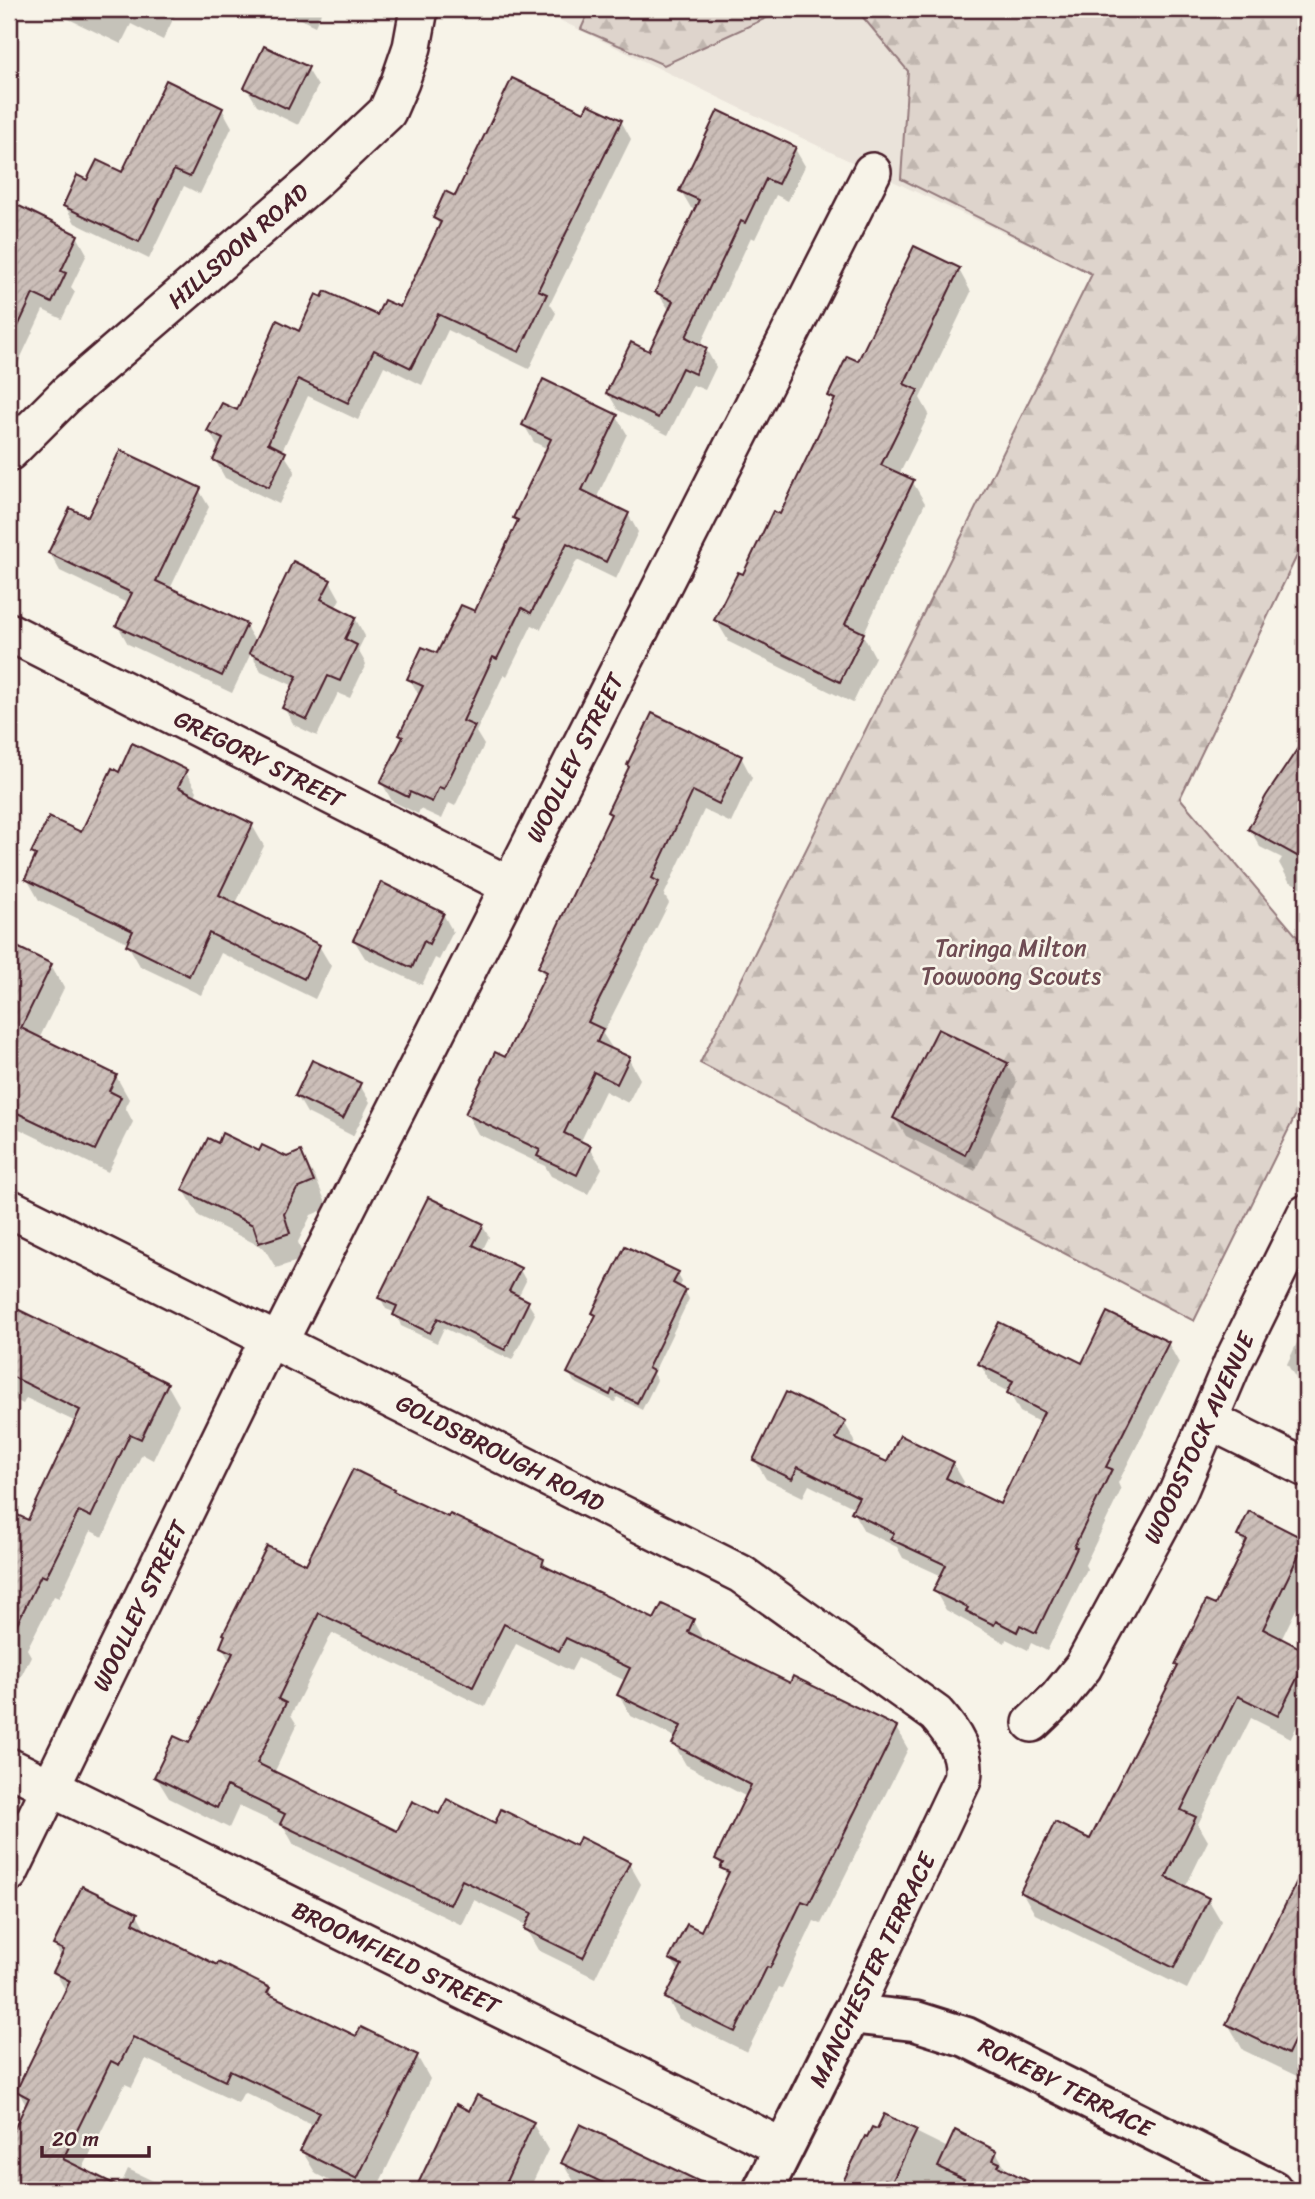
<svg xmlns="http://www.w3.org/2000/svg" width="1315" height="2199" viewBox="0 0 1315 2199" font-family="Sriracha,sans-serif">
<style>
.built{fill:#eae3da}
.forest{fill:url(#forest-firs);stroke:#947a7c;stroke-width:2}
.shadow{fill:#0003}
.building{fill:url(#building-hatch);stroke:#4a1f2b;stroke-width:2}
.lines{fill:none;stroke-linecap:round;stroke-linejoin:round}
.street-casing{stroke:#4a1f2b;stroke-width:42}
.secondary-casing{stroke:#4a1f2b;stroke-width:44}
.street{stroke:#f7f3e8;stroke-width:37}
.secondary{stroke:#f7f3e8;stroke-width:38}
.labels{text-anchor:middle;stroke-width:5;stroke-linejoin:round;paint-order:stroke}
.street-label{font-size:24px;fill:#4a1f2b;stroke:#f7f3e8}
.park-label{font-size:24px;fill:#6f4c53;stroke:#f7f3e8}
</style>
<defs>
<pattern id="forest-firs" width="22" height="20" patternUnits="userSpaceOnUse" patternTransform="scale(1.75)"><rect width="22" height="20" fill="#ded4cc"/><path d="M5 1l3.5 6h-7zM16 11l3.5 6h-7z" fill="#c0b6af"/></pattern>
<pattern id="building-hatch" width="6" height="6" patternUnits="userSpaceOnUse" patternTransform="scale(1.75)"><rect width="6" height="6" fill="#ccbfb9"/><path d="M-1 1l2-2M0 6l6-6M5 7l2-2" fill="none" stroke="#b1a49f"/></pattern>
</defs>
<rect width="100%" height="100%" fill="#f7f3e8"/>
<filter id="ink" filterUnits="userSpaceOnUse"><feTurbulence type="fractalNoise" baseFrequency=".0143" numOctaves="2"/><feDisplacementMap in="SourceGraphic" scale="14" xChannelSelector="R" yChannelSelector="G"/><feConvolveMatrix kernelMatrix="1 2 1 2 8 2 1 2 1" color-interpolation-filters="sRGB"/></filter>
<g filter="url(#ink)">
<path class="built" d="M537,9H1012L1092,274L839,156Z"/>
<g class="forest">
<path d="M590,9H786L664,65L581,29Z"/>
<path d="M856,9H1306V537L1180,798L1306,947V1094L1194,1321L700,1063L1092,274L901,179L908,71Z"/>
</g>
<g class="shadow">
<path d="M53,9H178L163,40L131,24L121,44L54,12Z"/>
<path d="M279,9H323L315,26Z"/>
<path d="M307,68L318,86L298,125L257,105L246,87Z"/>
<path d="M222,109L232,127L200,194L184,186L149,259L75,223L65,206L88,182L123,174Z"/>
<path d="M584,114L621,121L631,139L550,304L556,313L529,369L448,330L422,385L384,366L358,420L308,396L282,451L295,471L279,504L225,478L215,460L219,449L209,431L238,412L300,333L378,318L401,310L440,227L435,218L456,198Z"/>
<path d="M795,149L805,166L788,201L776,195L755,239L751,237L700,346L706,349L716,367L705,390L693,385L668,435L618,410L608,393L650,353L670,311L657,292L696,210L691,208L681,191Z"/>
<path d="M9,203L77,236L87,254L71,287L75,292L62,319L43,310L14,372L9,369Z"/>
<path d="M959,270L971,292L920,398L929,414L899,475L912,481L925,503L863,635L875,657L853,703L729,642L716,620L781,516L835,404L830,396Z"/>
<path d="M617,417L627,434L596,499L628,514L638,532L616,579L577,560L541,629L532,625L507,676L504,674L476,732L484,745L455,806L449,803L442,819L420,809L418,814L392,801L382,783L404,739L401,735L420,697L409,678L437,656L475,614L518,523L515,518L548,449L534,442L524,425Z"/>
<path d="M199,490L209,507L170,589L245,625L256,643L330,581L340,599L335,608L355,618L365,636L358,650L366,664L350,698L338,693L317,736L294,725L284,708L294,686L261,671L251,653L232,693L128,644L118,626L129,604L60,571L50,553L89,519Z"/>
<path d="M1306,739V890L1289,881L1279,863L1282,858L1260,847L1250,829L1268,797Z"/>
<path d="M741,757L752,778L731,823L704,810L664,895L669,903L603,1034L614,1051L628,1058L640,1079L628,1103L605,1091L580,1143L590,1148L602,1168L588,1194L551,1176L545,1166L478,1134L467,1114L505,1060L546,978L540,967L612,817L609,812Z"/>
<path d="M185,771L197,791L195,797L252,825L264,846L235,905L319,946L331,966L315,999L221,953L201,995L140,966L128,945L129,943L39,900L27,879L37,859L33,853L82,834L120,774Z"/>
<path d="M443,914L453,932L439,960L435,958L422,985L365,958L354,940Z"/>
<path d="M9,945L51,965L64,988L39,1039L116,1076L129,1099L125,1107L133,1122L108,1172L9,1124Z"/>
<path d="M1007,1065L1017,1082L975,1171L906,1136L895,1118Z"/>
<path d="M359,1084L370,1102L353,1136L307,1113L297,1096Z"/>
<path d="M218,1145L287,1159L300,1153L316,1179L328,1208L311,1215L298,1242L304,1259L276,1268L264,1248L199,1216L184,1190Z"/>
<path d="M482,1225L489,1237L482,1251L520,1270L526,1281L518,1297L528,1303L535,1314L512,1360L444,1328L437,1343L401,1326L396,1313L386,1309L380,1297Z"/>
<path d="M677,1273L682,1282L679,1288L685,1291L689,1299L653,1374L657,1380L642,1410L617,1397L615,1402L574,1382L569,1373L597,1317L594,1313Z"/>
<path d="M9,1305L167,1384L179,1405L153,1460L142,1454L103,1537L91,1531L59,1598L54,1596L27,1649L31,1656L9,1701V1513L29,1523L76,1422L26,1398L23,1404L9,1397Z"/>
<path d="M1306,1324V1385L1297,1380L1287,1364Z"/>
<path d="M1168,1343L1179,1363L1118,1483L1121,1490L1085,1565L1087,1569L1047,1651L1031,1643L1028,1650L1006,1639L1005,1643L946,1610L935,1591L942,1576L903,1558L897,1547L864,1531L853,1512L855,1508L809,1485L803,1497L766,1479L755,1460L844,1422L855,1441L852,1448L887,1464L953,1463L964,1482L961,1487L1001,1507L1041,1423L1020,1412L1009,1392L991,1383L980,1364L1083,1365Z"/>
<path d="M393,1490L395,1493L543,1561L549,1570L655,1622L693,1621L705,1643L791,1686L896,1728L908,1749L821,1924L814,1921L782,1988L779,1987L747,2052L679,2019L667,1998L680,1973L671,1959L702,1933L728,1878L717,1859L747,1797L686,1765L674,1744L677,1738L631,1716L619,1695L626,1681L578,1658L571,1671L516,1644L485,1707L332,1633L291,1715L297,1725L274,1773L398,1834L440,1817L495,1825L629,1863L641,1884L595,1978L538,1950L526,1929L528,1926L474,1900L462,1925L294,1845L284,1827L239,1806L229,1828L169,1798L156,1777L189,1745L230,1662L222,1647Z"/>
<path d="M1250,1514L1306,1543V1589L1281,1640L1306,1652V1708L1291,1738L1251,1718L1198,1824L1208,1841L1185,1888L1208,1899L1221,1921L1187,1989L1035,1914L1022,1892L1091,1842L1179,1668L1177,1665L1216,1607L1246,1547L1239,1536Z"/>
<path d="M1298,1882L1306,1886V2072L1303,2079L1243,2050L1228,2024Z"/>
<path d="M137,1914L147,1932L218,1967L269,1989L274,1998L357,2038L417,2056L430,2079L376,2190H348L316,2174L302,2151L314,2126L244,2092L238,2103L146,2059L132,2087L125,2084L82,2170L119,2189L128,2169L172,2190H9V2146L27,2107L18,2091L66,1991L55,1972L62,1958L55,1945Z"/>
<path d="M477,2097L533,2124L548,2150L529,2190H417L456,2106L470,2113Z"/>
<path d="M885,2117L948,2148L996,2152L1005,2167L1003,2171L1044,2190H840L866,2138L878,2131Z"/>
<path d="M563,2163L680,2174L689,2190H571L575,2183Z"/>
</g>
<g class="building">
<path d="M264,46L309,67L288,109L244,88Z"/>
<path d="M512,78L584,112L588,104L622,120L538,290L547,294L519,352L438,314L411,368L374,350L348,403L298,379L268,443L286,452L269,487L213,460L223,439L207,431L222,403L237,410L277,320L299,331L316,294L322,297L325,291L377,315L384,300L400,307L441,222L433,218L445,191L455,196Z"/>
<path d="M166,80L223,108L190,177L174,170L139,242L63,206L77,175L87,180L97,160L122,172Z"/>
<path d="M718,110L796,147L778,184L766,179L745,223L741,221L686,337L707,348L695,374L682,368L658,418L606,393L631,342L649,351L673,301L655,292L699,200L679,191Z"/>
<path d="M9,201L78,235L61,271L66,273L52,303L33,294L9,346Z"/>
<path d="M914,246L960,268L904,384L918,390L881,465L914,480L845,624L864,633L840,682L714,620L738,572L743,574L773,511L780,514L835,399L828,396L847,356L858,361Z"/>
<path d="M543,379L618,415L582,490L629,513L606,562L567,543L531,613L522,608L497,659L493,657L463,721L475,726L444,789L439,787L432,802L410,792L408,797L380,783L403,737L399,735L423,686L407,679L422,647L437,653L461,605L475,611L518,520L513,518L551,439L522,425Z"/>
<path d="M120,450L201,488L156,581L247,624L222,676L116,626L132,593L48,553L70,508L88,517Z"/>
<path d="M293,561L331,580L321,599L356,617L345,639L357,645L340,681L328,676L307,720L282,708L297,676L249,653Z"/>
<path d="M652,713L742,756L719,804L693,791L652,878L659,882L588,1022L603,1029L597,1042L630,1057L617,1084L594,1072L564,1133L591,1146L577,1175L537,1156L540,1150L465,1114L495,1052L505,1057L547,972L538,967L611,814L607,812L629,767L627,765Z"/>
<path d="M1306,736V861L1248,829L1266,796Z"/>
<path d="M132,743L187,770L178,787L253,824L219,895L320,945L304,979L209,933L189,976L126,945L133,931L25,879L36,855L31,853L49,817L81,832L112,768L119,772Z"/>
<path d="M381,882L444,913L429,944L424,941L412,968L353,940Z"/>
<path d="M9,943L52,964L21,1028L117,1075L109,1091L121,1097L95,1150L9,1109Z"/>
<path d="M938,1029L1008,1063L965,1155L893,1118Z"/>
<path d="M312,1060L361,1083L343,1119L295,1096Z"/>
<path d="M222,1133L259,1151L262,1145L287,1157L301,1151L314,1182L297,1189L284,1214L290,1233L259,1243L253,1225L182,1190L208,1138L218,1143Z"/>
<path d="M428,1197L484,1224L473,1245L521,1268L509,1291L529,1301L505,1350L438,1318L430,1333L393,1315L397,1306L378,1298Z"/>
<path d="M625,1246L679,1272L673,1283L686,1290L648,1368L653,1371L637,1403L612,1390L610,1395L567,1373L596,1315L592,1313Z"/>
<path d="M9,1305L168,1383L141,1439L130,1434L91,1517L79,1511L46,1577L41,1575L9,1640V1511L28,1520L80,1410L9,1375Z"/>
<path d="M1107,1312L1169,1342L1106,1467L1112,1469L1074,1547L1077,1548L1036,1633L1020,1625L1017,1632L996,1621L994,1625L966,1611L968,1608L933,1591L946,1565L890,1539L894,1533L851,1512L859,1497L798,1467L792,1479L753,1460L786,1392L846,1421L836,1439L887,1462L900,1435L954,1462L946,1478L1000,1504L1044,1412L1007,1393L1013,1381L978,1364L999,1322L1082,1363Z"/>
<path d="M353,1469L394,1489L393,1491L448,1517L450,1514L544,1559L542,1565L654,1619L662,1604L694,1619L688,1632L790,1683L793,1676L897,1727L809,1904L802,1901L770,1968L767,1967L735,2032L665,1998L682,1965L669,1959L687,1924L701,1931L729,1872L720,1868L723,1863L715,1859L751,1785L672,1744L681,1726L617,1695L630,1668L566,1638L559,1651L504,1624L473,1687L319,1613L278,1699L286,1703L257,1763L397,1831L412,1801L439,1814L447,1799L495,1823L501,1809L576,1846L580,1837L630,1862L583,1958L524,1929L532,1913L462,1880L450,1905L280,1824L285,1814L227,1786L217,1808L154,1777L174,1736L189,1743L233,1653L220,1647L225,1635L223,1634L267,1546L306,1564Z"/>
<path d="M1249,1511L1306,1540L1263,1629L1306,1651V1661L1278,1716L1238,1696L1181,1810L1196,1817L1166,1877L1209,1898L1174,1968L1020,1892L1055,1822L1090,1839L1178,1666L1175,1665L1206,1601L1215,1605L1247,1540L1237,1536Z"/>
<path d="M1306,1863V2016L1288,2054L1226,2024Z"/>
<path d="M82,1886L138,1913L133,1923L217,1965L218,1962L270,1988L267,1993L356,2036L361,2027L418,2055L357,2179L300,2151L319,2112L230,2070L225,2081L133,2037L119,2065L111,2061L63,2159L126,2190H9V2140L29,2098L16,2091L70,1981L53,1972L64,1950L53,1945Z"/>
<path d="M477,2095L534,2122L502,2190H415L456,2104L469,2111Z"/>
<path d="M884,2114L917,2130L892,2182L885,2179L880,2190H839L865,2136L867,2137L872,2127L877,2129Z"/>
<path d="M580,2124L717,2190H618L561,2163Z"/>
<path d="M955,2130L997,2151L993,2160L1000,2163L998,2166L1047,2190H958L964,2179L938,2167Z"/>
</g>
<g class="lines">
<defs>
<g id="street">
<path d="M9,452L67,394L315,180L387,112L400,82L412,47L419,9"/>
<path d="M9,632L510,886"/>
<path d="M9,1208L741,1574L936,1714C953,1733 967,1754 962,1780L851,2014"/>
<path d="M278,1343L872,172"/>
<path d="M1209,1420L1306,1468"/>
<path d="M1032,1723L1058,1698L1083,1667L1178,1492L1233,1362L1306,1214"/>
<path d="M9,1767L784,2148"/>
<path d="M9,1873L269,1339"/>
</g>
<path id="secondary" d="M763,2190L851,2014L915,2021L966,2037L1272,2190"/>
</defs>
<use href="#street" class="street-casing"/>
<use href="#secondary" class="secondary-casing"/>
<use href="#street" class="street"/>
<use href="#secondary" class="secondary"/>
</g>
</g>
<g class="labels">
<g class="street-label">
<text transform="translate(238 246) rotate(-41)" y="8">HILLSDON ROAD</text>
<text transform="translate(575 758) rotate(-63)" y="8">WOOLLEY STREET</text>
<text transform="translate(259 759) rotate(27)" y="8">GREGORY STREET</text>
<text transform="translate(1199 1438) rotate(-65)" y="8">WOODSTOCK AVENUE</text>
<text transform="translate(500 1453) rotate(27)" y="8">GOLDSBROUGH ROAD</text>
<text transform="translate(140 1606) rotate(-64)" y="8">WOOLLEY STREET</text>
<text transform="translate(396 1958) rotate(26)" y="8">BROOMFIELD STREET</text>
<text transform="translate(872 1970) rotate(-64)" y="8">MANCHESTER TERRACE</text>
<text transform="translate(1066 2087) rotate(27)" y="8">ROKEBY TERRACE</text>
</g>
<g class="park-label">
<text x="1011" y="956">Taringa Milton<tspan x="1011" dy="28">Toowoong Scouts</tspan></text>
</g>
</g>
<rect width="1315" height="2199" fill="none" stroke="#f7f3e8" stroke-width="35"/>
<rect x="18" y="18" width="1280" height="2164" fill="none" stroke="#4a1f2b" stroke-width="2.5" filter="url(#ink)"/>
<path d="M42 2146v10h107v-10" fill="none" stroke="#4a1f2b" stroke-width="3.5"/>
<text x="52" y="2146" font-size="21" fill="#4a1f2b" stroke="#f7f3e8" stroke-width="5" paint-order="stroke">20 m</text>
</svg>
